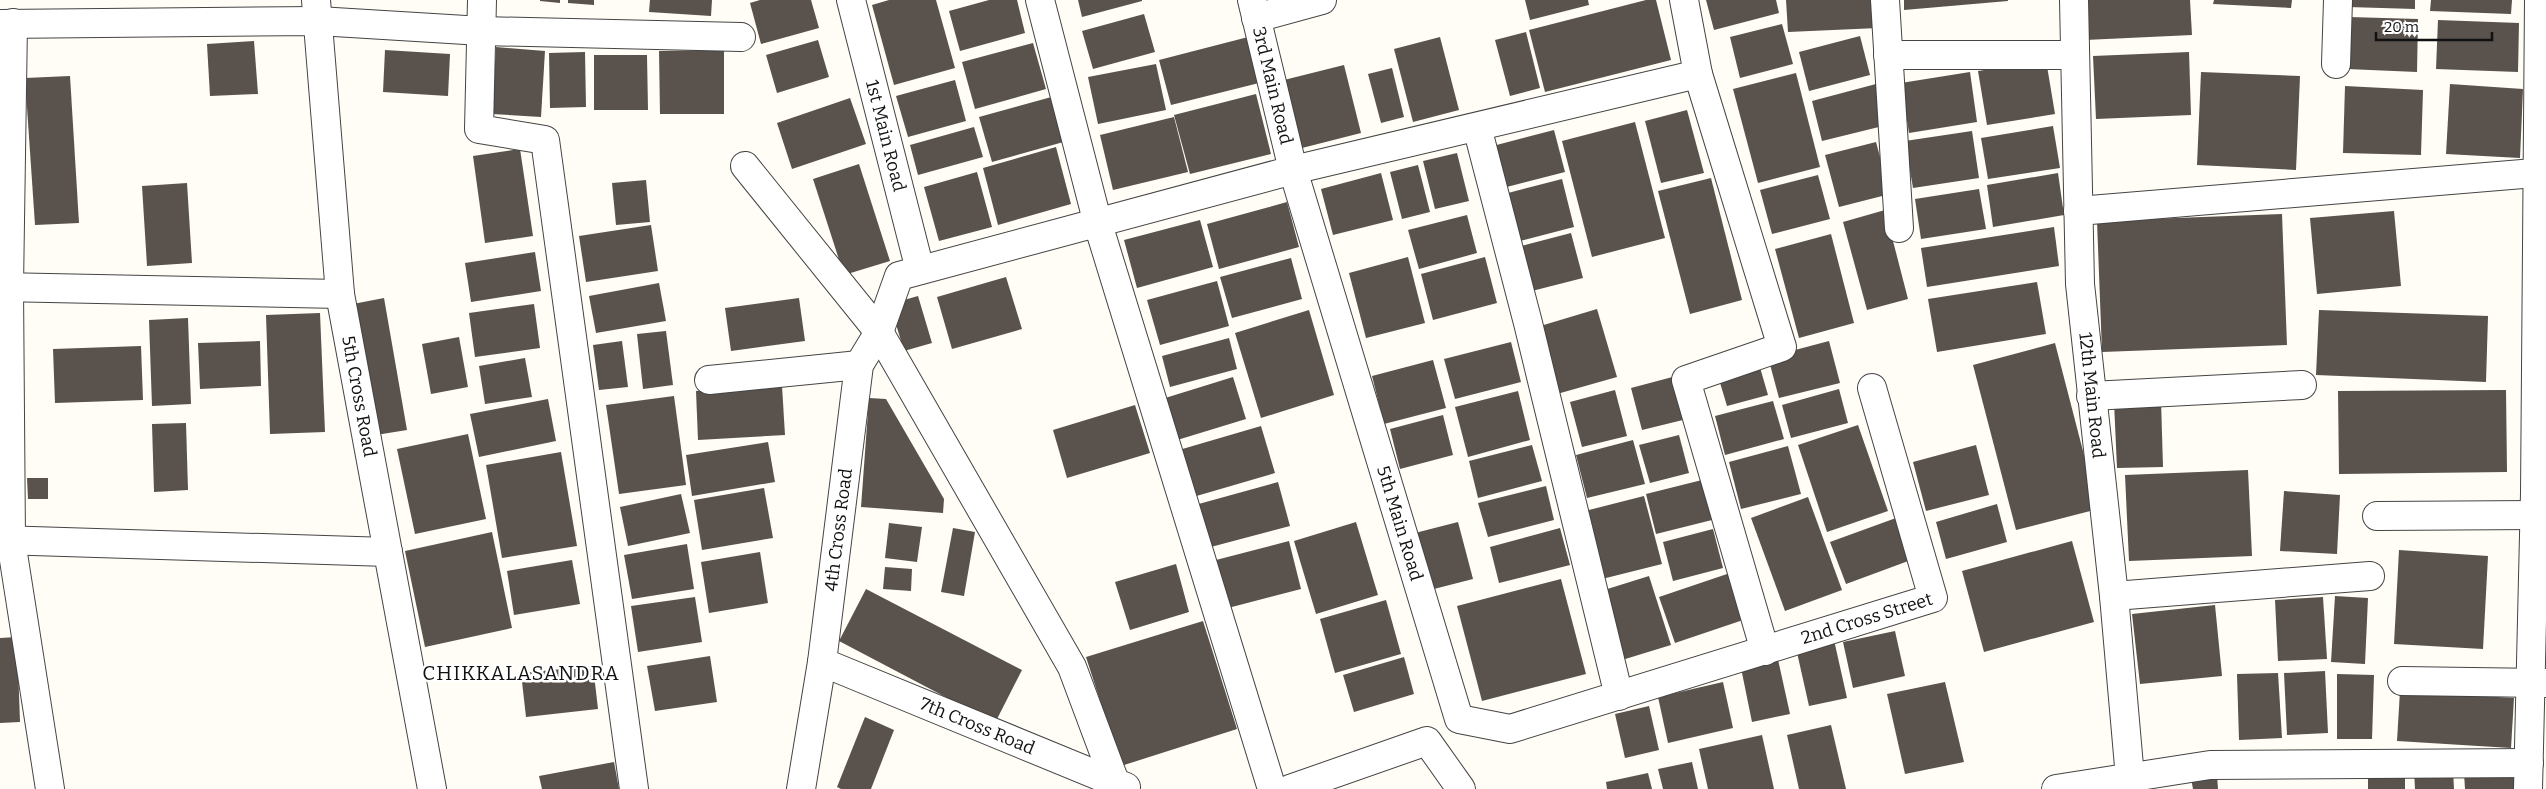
<svg xmlns="http://www.w3.org/2000/svg" width="2546" height="789" viewBox="0 0 2546 789" font-family="Bitter,serif">
<style>
.building{fill:#5a524d}
.lines{fill:none;stroke-linecap:round;stroke-linejoin:round}
.minor-casing{stroke:#444;stroke-width:30}
.minor{stroke:#fff;stroke-width:28}
.labels{text-anchor:middle;stroke-width:5;stroke-linejoin:round;paint-order:stroke}
.street-label{font-size:18px;fill:#111;stroke:#fff}
.quarter-label{font-size:20px;letter-spacing:1px;fill:#111;stroke:#fff}
</style>
<rect width="100%" height="100%" fill="#fffdf5"/>
<g class="building">
<path d="M540,0H560V3L540,1Z"/>
<path d="M568,0H594V5L568,3Z"/>
<path d="M650,0H712L711,16L649,12Z"/>
<path d="M760,0H811L819,28L761,44L750,3Z"/>
<path d="M889,0H936L955,68L894,85L872,5Z"/>
<path d="M989,0H1017L1025,33L960,51L949,11Z"/>
<path d="M1078,0H1142V1L1082,17Z"/>
<path d="M1525,0H1588L1589,5L1530,20Z"/>
<path d="M1646,0H1656L1671,60L1545,92L1529,30Z"/>
<path d="M1706,0H1776L1779,13L1714,30Z"/>
<path d="M1786,0H1877L1878,28L1788,32Z"/>
<path d="M1904,0H2008V1L1904,10Z"/>
<path d="M2083,0H2190L2192,35L2085,40Z"/>
<path d="M2214,0H2292L2291,8L2213,4Z"/>
<path d="M2348,0H2415V9L2348,7Z"/>
<path d="M2431,0H2512L2511,14L2430,11Z"/>
<path d="M1144,14L1155,52L1093,69L1082,31Z"/>
<path d="M2349,17L2418,19L2417,72L2347,69Z"/>
<path d="M2438,20L2519,23L2518,72L2436,69Z"/>
<path d="M1782,24L1793,64L1740,78L1730,37Z"/>
<path d="M1526,32L1540,88L1510,96L1495,40Z"/>
<path d="M1252,36L1263,82L1171,105L1159,60Z"/>
<path d="M1860,36L1870,75L1809,91L1799,52Z"/>
<path d="M1440,37L1459,110L1413,122L1394,49Z"/>
<path d="M818,40L829,77L777,93L766,55Z"/>
<path d="M254,41L258,94L210,96L207,44Z"/>
<path d="M1033,43L1046,89L975,109L962,62Z"/>
<path d="M496,47L545,51L541,117L492,114Z"/>
<path d="M385,50L450,54L448,96L383,92Z"/>
<path d="M724,50V114H660L659,51Z"/>
<path d="M585,52L586,107L550,108L549,53Z"/>
<path d="M2189,52L2191,115L2096,119L2093,56Z"/>
<path d="M594,55H647L648,110H594Z"/>
<path d="M2046,60L2055,114L1987,125L1978,71Z"/>
<path d="M1156,64L1166,110L1098,124L1088,77Z"/>
<path d="M1344,65L1361,133L1302,148L1284,80Z"/>
<path d="M1392,68L1404,117L1381,123L1368,74Z"/>
<path d="M1970,72L1977,122L1909,133L1901,83Z"/>
<path d="M2201,72L2300,76L2296,170L2197,165Z"/>
<path d="M1796,73L1820,167L1758,183L1733,89Z"/>
<path d="M70,76L79,223L35,225L25,78Z"/>
<path d="M955,80L966,121L908,137L896,96Z"/>
<path d="M1876,84L1887,125L1822,141L1812,101Z"/>
<path d="M2450,84L2523,89L2520,158L2446,154Z"/>
<path d="M2345,86L2423,90L2421,155L2343,153Z"/>
<path d="M1256,94L1271,154L1190,174L1174,115Z"/>
<path d="M1055,96L1067,141L992,162L979,117Z"/>
<path d="M850,98L866,144L792,169L777,123Z"/>
<path d="M1687,110L1704,173L1661,183L1645,121Z"/>
<path d="M1174,117L1188,172L1113,190L1100,135Z"/>
<path d="M1635,122L1665,238L1592,257L1562,141Z"/>
<path d="M2053,126L2060,168L1988,179L1981,138Z"/>
<path d="M974,127L983,157L918,175L910,145Z"/>
<path d="M1554,130L1565,172L1499,189L1489,147Z"/>
<path d="M1972,131L1979,178L1913,188L1905,141Z"/>
<path d="M1876,142L1890,194L1839,207L1825,155Z"/>
<path d="M1056,147L1071,204L998,225L983,168Z"/>
<path d="M520,149L533,236L485,243L473,156Z"/>
<path d="M1457,153L1469,201L1435,209L1423,161Z"/>
<path d="M859,164L890,261L844,275L813,179Z"/>
<path d="M1418,165L1430,212L1402,219L1390,172Z"/>
<path d="M977,172L992,227L939,241L924,187Z"/>
<path d="M1381,173L1393,220L1333,235L1321,189Z"/>
<path d="M2058,173L2064,215L1993,227L1987,185Z"/>
<path d="M1818,175L1830,219L1772,234L1760,190Z"/>
<path d="M1711,178L1742,300L1690,314L1658,191Z"/>
<path d="M1562,179L1574,227L1520,241L1508,193Z"/>
<path d="M646,180L650,222L616,225L612,183Z"/>
<path d="M187,183L192,263L147,266L142,186Z"/>
<path d="M1979,189L1986,229L1921,239L1915,199Z"/>
<path d="M1287,202L1299,247L1219,269L1207,224Z"/>
<path d="M1885,210L1908,299L1867,310L1843,222Z"/>
<path d="M2394,211L2401,286L2317,294L2310,218Z"/>
<path d="M2282,214L2287,345L2102,352L2097,221Z"/>
<path d="M1467,215L1477,253L1419,269L1408,230Z"/>
<path d="M1200,220L1213,267L1137,288L1124,240Z"/>
<path d="M651,225L658,271L586,282L579,236Z"/>
<path d="M2054,227L2059,266L1927,287L1921,248Z"/>
<path d="M1571,233L1583,278L1528,292L1517,247Z"/>
<path d="M1831,234L1854,323L1799,338L1775,249Z"/>
<path d="M535,252L541,291L471,302L465,263Z"/>
<path d="M1408,257L1425,323L1366,338L1349,273Z"/>
<path d="M1485,257L1497,303L1433,320L1421,274Z"/>
<path d="M1291,258L1302,299L1232,318L1220,277Z"/>
<path d="M1006,277L1022,329L952,349L937,297Z"/>
<path d="M1217,281L1229,326L1160,345L1147,300Z"/>
<path d="M2037,282L2046,334L1937,352L1928,299Z"/>
<path d="M659,283L666,321L596,333L589,296Z"/>
<path d="M918,296L932,343L904,351L890,304Z"/>
<path d="M384,298L407,430L376,435L353,304Z"/>
<path d="M799,298L805,341L731,351L725,308Z"/>
<path d="M534,304L540,348L475,357L469,313Z"/>
<path d="M1597,309L1617,377L1557,394L1537,327Z"/>
<path d="M1309,310L1334,395L1261,418L1235,333Z"/>
<path d="M2319,310L2488,316L2486,382L2316,375Z"/>
<path d="M320,313L325,432L270,434L266,315Z"/>
<path d="M188,318L191,404L152,406L149,320Z"/>
<path d="M666,331L673,385L643,389L637,334Z"/>
<path d="M459,337L468,387L431,394L422,344Z"/>
<path d="M1229,338L1237,369L1170,387L1162,356Z"/>
<path d="M260,341L261,386L200,389L198,343Z"/>
<path d="M622,341L628,387L599,390L593,345Z"/>
<path d="M1829,341L1840,383L1779,398L1768,357Z"/>
<path d="M1511,342L1521,382L1455,399L1444,359Z"/>
<path d="M2055,343L2098,509L2016,530L1973,365Z"/>
<path d="M141,346L143,400L55,403L53,349Z"/>
<path d="M525,358L532,397L485,404L479,366Z"/>
<path d="M1433,360L1446,408L1384,424L1372,376Z"/>
<path d="M1759,364L1768,395L1727,406L1718,376Z"/>
<path d="M1680,375L1691,418L1642,430L1631,388Z"/>
<path d="M1233,377L1246,419L1174,441L1162,399Z"/>
<path d="M782,386L785,435L698,440L696,391Z"/>
<path d="M1839,389L1848,423L1791,438L1782,405Z"/>
<path d="M1615,390L1627,436L1582,447L1570,402Z"/>
<path d="M2506,390L2507,472L2339,474L2338,391Z"/>
<path d="M1518,391L1530,440L1468,457L1455,407Z"/>
<path d="M674,396L686,485L619,494L606,405Z"/>
<path d="M869,398L886,399L944,499L943,513L861,507Z"/>
<path d="M548,399L556,441L479,457L470,414Z"/>
<path d="M2161,400L2163,467L2117,468L2114,402Z"/>
<path d="M1773,401L1784,439L1725,455L1715,416Z"/>
<path d="M1135,405L1150,453L1067,478L1053,430Z"/>
<path d="M1443,415L1453,455L1400,469L1390,429Z"/>
<path d="M186,423L188,490L154,492L152,424Z"/>
<path d="M1858,425L1888,511L1827,532L1798,445Z"/>
<path d="M1261,426L1275,473L1193,497L1179,450Z"/>
<path d="M468,434L486,519L415,534L397,449Z"/>
<path d="M1679,435L1689,473L1650,483L1639,445Z"/>
<path d="M1633,440L1645,484L1587,498L1576,455Z"/>
<path d="M768,442L775,482L692,496L686,455Z"/>
<path d="M1532,445L1542,481L1478,498L1469,461Z"/>
<path d="M1976,445L1989,495L1926,511L1913,462Z"/>
<path d="M1788,446L1801,494L1741,509L1729,462Z"/>
<path d="M561,452L577,546L502,558L486,465Z"/>
<path d="M2248,470L2252,556L2129,561L2125,475Z"/>
<path d="M27,478H48V499H28Z"/>
<path d="M1702,480L1712,520L1656,534L1646,494Z"/>
<path d="M1278,482L1290,526L1207,548L1195,505Z"/>
<path d="M1546,486L1554,520L1488,537L1478,503Z"/>
<path d="M764,488L773,538L702,550L694,500Z"/>
<path d="M2284,491L2340,495L2337,554L2280,551Z"/>
<path d="M681,494L690,533L628,546L620,507Z"/>
<path d="M1644,496L1662,564L1602,579L1585,511Z"/>
<path d="M1808,497L1842,590L1785,611L1751,518Z"/>
<path d="M1997,504L2007,542L1946,559L1936,522Z"/>
<path d="M1896,518L1911,560L1846,584L1830,542Z"/>
<path d="M1356,522L1378,595L1316,614L1294,541Z"/>
<path d="M1458,522L1473,579L1430,590L1415,533Z"/>
<path d="M889,523L922,527L917,562L885,558Z"/>
<path d="M953,528L975,532L964,596L941,592Z"/>
<path d="M1560,528L1570,565L1499,583L1490,547Z"/>
<path d="M1713,529L1723,568L1673,581L1663,542Z"/>
<path d="M492,532L512,628L425,647L405,551Z"/>
<path d="M1289,541L1301,589L1228,608L1216,560Z"/>
<path d="M2072,541L2094,622L1984,652L1962,571Z"/>
<path d="M687,544L694,589L632,599L624,555Z"/>
<path d="M2399,550L2488,556L2483,649L2394,644Z"/>
<path d="M760,552L768,603L709,613L701,562Z"/>
<path d="M572,560L580,604L514,615L507,571Z"/>
<path d="M1176,564L1189,612L1130,630L1115,582Z"/>
<path d="M885,567L912,569L911,591L883,589Z"/>
<path d="M1730,573L1746,619L1675,643L1659,597Z"/>
<path d="M1649,576L1671,645L1622,660L1601,591Z"/>
<path d="M1561,579L1586,674L1482,701L1457,606Z"/>
<path d="M866,589L1022,670L995,723L839,641Z"/>
<path d="M2335,596L2368,598L2365,664L2331,662Z"/>
<path d="M695,597L702,642L638,652L631,606Z"/>
<path d="M2323,597L2327,659L2278,661L2275,600Z"/>
<path d="M1386,600L1401,654L1335,673L1320,619Z"/>
<path d="M2215,605L2222,676L2140,684L2132,614Z"/>
<path d="M1203,621L1237,729L1121,766L1086,657Z"/>
<path d="M1895,631L1905,676L1853,688L1843,642Z"/>
<path d="M17,637L20,722L0,723V638Z"/>
<path d="M1834,640L1847,698L1809,706L1796,648Z"/>
<path d="M1777,655L1790,714L1752,722L1740,663Z"/>
<path d="M710,656L717,702L655,711L647,666Z"/>
<path d="M1404,657L1414,694L1354,712L1343,675Z"/>
<path d="M593,666L598,709L526,717L521,673Z"/>
<path d="M2325,671L2328,733L2287,735L2284,673Z"/>
<path d="M2278,673L2282,738L2239,740L2237,674Z"/>
<path d="M2337,674L2374,675L2372,739H2337Z"/>
<path d="M1723,682L1733,728L1668,743L1658,697Z"/>
<path d="M1945,682L1964,762L1905,774L1887,694Z"/>
<path d="M2400,691L2514,698L2511,748L2397,741Z"/>
<path d="M1649,706L1659,750L1625,758L1615,714Z"/>
<path d="M865,717L894,730L871,789H841L837,787Z"/>
<path d="M1831,725L1846,789H1799L1787,735Z"/>
<path d="M1762,735L1774,789H1708L1699,749Z"/>
<path d="M614,762L619,789H542L539,776Z"/>
<path d="M1692,762L1698,789H1663L1658,769Z"/>
<path d="M2405,768V789H2368V770Z"/>
<path d="M2453,769L2454,789H2415L2414,770Z"/>
<path d="M2517,771L2518,789H2465L2464,773Z"/>
<path d="M1648,773L1652,789H1607L1606,782Z"/>
<path d="M2217,775L2218,789H2193L2191,778Z"/>
</g>
<g class="lines">
<defs>
<g id="minor">
<path id="s1" d="M316,0L340,294L432,789"/>
<path d="M482,0L479,129L545,140L634,789"/>
<path id="s2" d="M851,0L920,270"/>
<path d="M1040,0L1098,224L1272,789"/>
<path id="s3" d="M1252,0L1293,170L1459,719L1510,729L1933,598L1872,388"/>
<path d="M1684,0L1698,74L1782,347L1686,380L1765,651"/>
<path d="M1885,0L1899,228"/>
<path id="s4" d="M2074,0L2080,284L2114,596L2131,789"/>
<path d="M1256,18L1322,0"/>
<path d="M13,23L9,287L11,541L50,789"/>
<path d="M0,24L318,21L482,31L741,37"/>
<path d="M1888,55H2075"/>
<path d="M2336,64L2338,0"/>
<path d="M1477,127L1528,323L1619,696"/>
<path d="M745,166L879,332L1072,667L1115,782"/>
<path d="M2078,211L2546,172"/>
<path d="M0,287L340,294"/>
<path d="M709,380L859,365"/>
<path d="M2091,396L2302,385"/>
<path d="M2377,516L2534,515"/>
<path d="M0,540L388,552"/>
<path d="M2114,596L2370,576"/>
<path id="s5" d="M822,662L1126,787"/>
<path d="M2402,681L2546,683"/>
<path id="s6" d="M801,789L822,662L859,365L879,332L899,276L1293,170L1698,74"/>
<path d="M1290,789L1427,741L1461,789"/>
<path d="M2056,789L2210,765L2529,763"/>
<path d="M2528,789L2535,493L2539,0"/>
</g>
</defs>
<use href="#minor" class="minor-casing"/>
<use href="#minor" class="minor"/>
</g>
<g class="labels">
<g class="street-label">
<text dy="6" stroke="none"><textPath href="#s3" startOffset="88">3rd Main Road</textPath></text>
<text dy="6" stroke="none"><textPath href="#s2" startOffset="140">1st Main Road</textPath></text>
<text dy="6" stroke="none"><textPath href="#s4" startOffset="396">12th Main Road</textPath></text>
<text dy="6" stroke="none"><textPath href="#s1" startOffset="399">5th Cross Road</textPath></text>
<text dy="6" stroke="none"><textPath href="#s3" startOffset="544">5th Main Road</textPath></text>
<text dy="6" stroke="none"><textPath href="#s6" startOffset="262">4th Cross Road</textPath></text>
<text dy="6" stroke="none"><textPath href="#s3" startOffset="1174">2nd Cross Street</textPath></text>
<text dy="6" stroke="none"><textPath href="#s5" startOffset="168">7th Cross Road</textPath></text>
</g>
<g class="quarter-label">
<text x="521" y="680">CHIKKALASANDRA</text>
</g>
</g>
<path d="M2376 32v8h116v-8" fill="none" stroke="#111111" stroke-width="2.5"/>
<text x="2384" y="32" font-size="15" fill="#111111" stroke="#ffffff" stroke-width="4" paint-order="stroke">20 m</text>
</svg>
